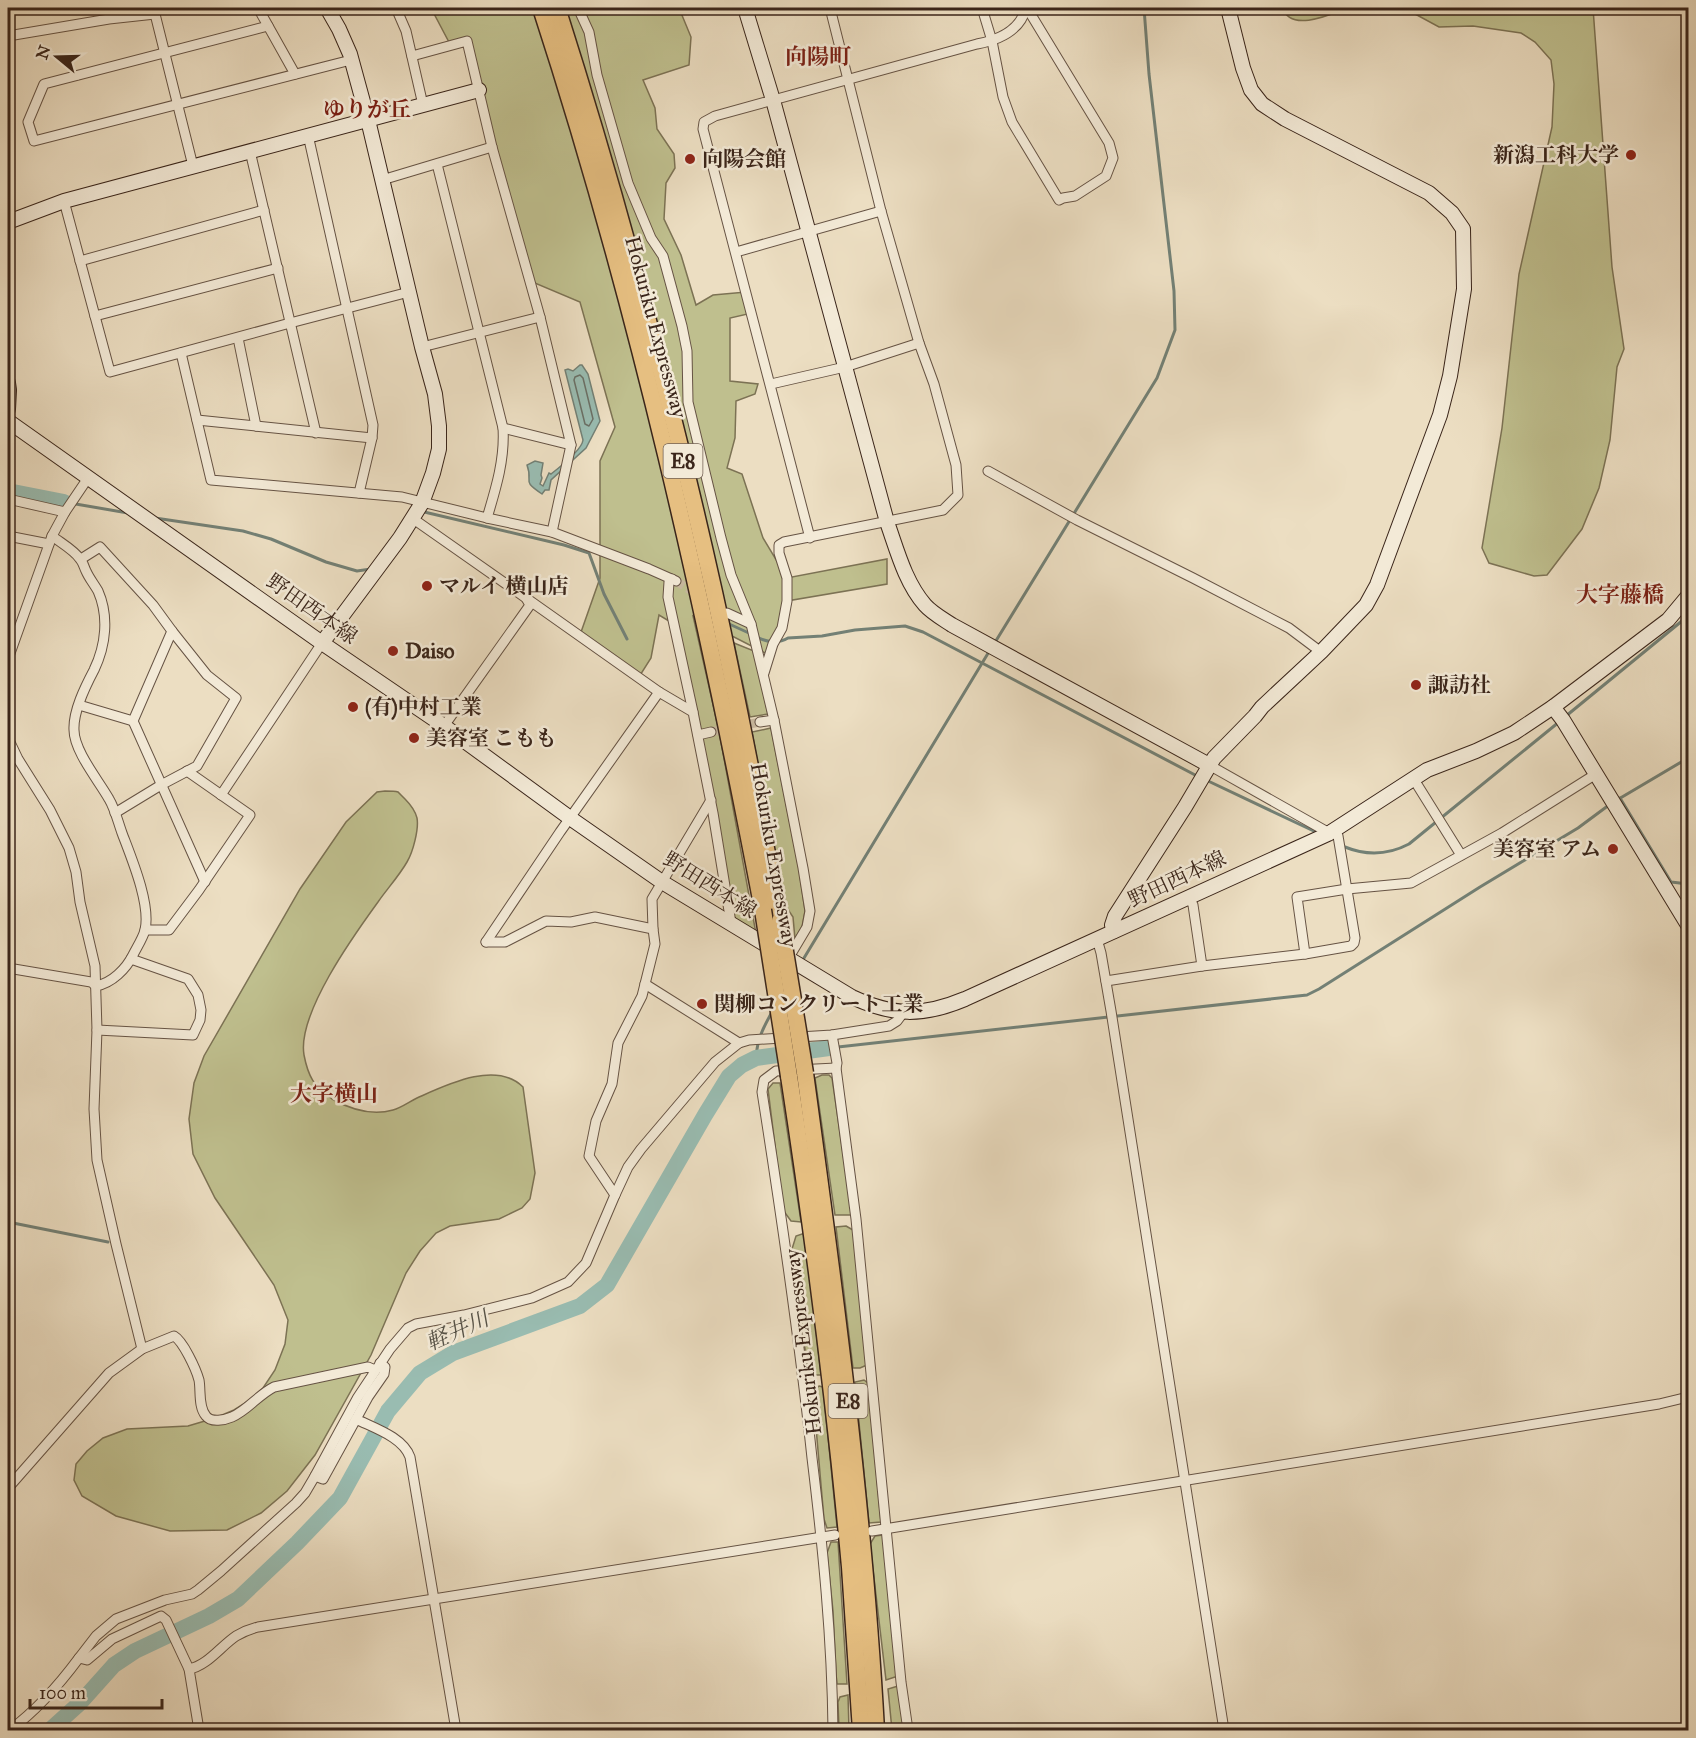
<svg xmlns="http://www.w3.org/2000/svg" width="1696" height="1738" viewBox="0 0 1696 1738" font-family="'IM FELL Great Primer','Noto Serif JP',serif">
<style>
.green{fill:#bfbf8e;stroke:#7c7254;stroke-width:1.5}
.water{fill:#99bcb1;stroke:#738075;stroke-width:1.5}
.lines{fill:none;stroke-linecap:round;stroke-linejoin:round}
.shore{stroke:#6a7066;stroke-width:1.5}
.stream{stroke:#738075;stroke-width:3}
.river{stroke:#99bcb1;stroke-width:16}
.street-tunnel{stroke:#c8b9a0;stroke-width:9;stroke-dasharray:9 4.5;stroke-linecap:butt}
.street-casing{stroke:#665344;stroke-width:11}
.secondary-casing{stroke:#3a251a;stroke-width:16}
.highway-casing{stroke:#3a251a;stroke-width:19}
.street{stroke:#f3ead7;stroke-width:9}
.secondary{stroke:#f3ead7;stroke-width:14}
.highway{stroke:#e6bf81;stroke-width:16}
.highway-bridge-casing{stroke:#3a251a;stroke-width:19;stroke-linecap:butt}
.highway-bridge{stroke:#e6bf81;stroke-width:16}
.poi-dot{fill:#8f2418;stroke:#f3ead7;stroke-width:2}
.labels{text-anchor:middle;stroke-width:5;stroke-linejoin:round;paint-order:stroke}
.shield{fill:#f3ead7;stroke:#726053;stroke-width:1.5}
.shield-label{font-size:20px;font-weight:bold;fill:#3a251a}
.poi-label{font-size:21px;font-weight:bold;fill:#3a251a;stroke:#f3ead7;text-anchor:start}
.street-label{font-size:21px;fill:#3a251a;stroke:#f3ead7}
.neighbourhood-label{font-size:22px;font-weight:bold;fill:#7a1f14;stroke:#f3ead7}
.water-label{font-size:22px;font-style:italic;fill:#565247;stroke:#f3ead7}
</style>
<rect width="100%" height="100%" fill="#ecdec2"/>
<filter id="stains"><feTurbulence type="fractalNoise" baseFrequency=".00333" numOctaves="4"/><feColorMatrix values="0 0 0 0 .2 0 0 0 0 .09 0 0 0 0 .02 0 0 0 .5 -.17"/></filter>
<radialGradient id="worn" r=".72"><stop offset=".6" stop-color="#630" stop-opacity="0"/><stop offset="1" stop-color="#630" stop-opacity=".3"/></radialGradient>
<g class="green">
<path d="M431,8H679L691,37L689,65L643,80L655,108L657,129L674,154L675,168L666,183L664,219L681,255L696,305L713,295L746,292L752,313L730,318V381L758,384L755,394L736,401L735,438L727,468L742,474L763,538L787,578L887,559V584L787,601L769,655L693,616L719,731L757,939L731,923L674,624L659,615L651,658L639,677L580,635L600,578V461L615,427L580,302L530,281L467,42L451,46Z"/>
<path d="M1283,8H1348C1332,14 1290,33 1283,8Z"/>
<path d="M1404,8H1593L1612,267L1624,349L1617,367L1610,440L1599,488L1582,529L1547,575L1534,576L1489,563L1482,548L1502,428L1519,274L1552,127L1554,84L1551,60L1535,42L1521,33L1473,26L1439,27Z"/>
<path d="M734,643L754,651L768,714L750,717Z"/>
<path d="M771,728L799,869L805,911L802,927L795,939L793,917L783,902L752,732Z"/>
<path d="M385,791C388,791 395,791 398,792C399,793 404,798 405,799C410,804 415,810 417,818C419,829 413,852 407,862C399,876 387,889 378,902C354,935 297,1014 304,1055C308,1076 314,1087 332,1099C350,1109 372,1116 393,1110C401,1108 409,1102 417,1098C446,1085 496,1060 523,1087L535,1173L530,1199L522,1208L499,1219L450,1226L436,1233L420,1251L406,1273L371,1355L315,1455L287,1491L261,1513L227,1530L170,1531L116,1516L82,1496L74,1480L76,1464L87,1451L103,1438L127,1429L188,1426L215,1418L234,1410L250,1400L263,1388L275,1370L285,1344L288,1320L274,1285L215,1198L193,1154L189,1119L194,1083L204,1056L300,889L346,822L377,792Z"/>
<path d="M822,1075H829L832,1078L852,1215H835L815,1078Z"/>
<path d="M773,1083H780L801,1222L791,1221L783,1210L768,1089Z"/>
<path d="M846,1226L853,1230L867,1365L860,1368H853L836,1227Z"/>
<path d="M805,1233L821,1375H811L808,1372L792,1249L796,1236Z"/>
<path d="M864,1380L868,1383L881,1522L869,1523L855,1382Z"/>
<path d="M819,1386L823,1387L837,1527L827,1528L824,1519L813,1393Z"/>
<path d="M883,1535L898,1676L886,1680L870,1544L875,1536Z"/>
<path d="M831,1542H838L847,1684H837L836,1674L833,1611L827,1553Z"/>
<path d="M898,1686L904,1730H892L888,1689Z"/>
<path d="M848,1695L849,1730H839L838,1702L840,1697Z"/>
</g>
<path class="water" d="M580,365H582L588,374L600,421L586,448L551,480L549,490H545L542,494C520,479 534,484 527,465L535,461L543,463L541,475L542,478L540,484L543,486L549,473L551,474C560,467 582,450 583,440L565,370L568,369L573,371Z"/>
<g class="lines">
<path class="shore" d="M580,375L583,378L593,419L589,426L585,424L574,380L575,377Z"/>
<g class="stream">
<path d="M64,502L128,513"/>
<path d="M420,511L564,545L589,553L604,594L627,639"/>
<path d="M155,518L243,531L271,539L326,562L357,571L371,569"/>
<path d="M727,623L751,634"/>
<path d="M757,637C766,642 778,644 788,638L822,636L855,630L905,626L923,632L1197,776"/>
<path d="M994,644L1157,378L1175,330L1174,291L1149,74L1144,8"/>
<path d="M1566,716L1688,616"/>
<path d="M1206,780L1318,833"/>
<path d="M1620,798L1671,882L1688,884"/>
<path d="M1617,800L1688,758"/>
<path d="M1345,847C1367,856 1388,855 1409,844L1559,722"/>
<path d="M801,963L990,650"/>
<path d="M829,1048L1307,995L1319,989L1480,887L1578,828L1609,805"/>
<path d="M756,1058C757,1040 763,1028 772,1012"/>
<path d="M8,1222L108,1242"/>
</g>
<g class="river">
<path d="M8,491L64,502"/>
<path d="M50,1730L80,1703L114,1665L135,1651L209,1616L238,1599L297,1543L340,1498L388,1411L420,1373L453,1353L580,1306L607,1285L705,1115L729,1076L742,1065L756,1058L829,1048"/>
</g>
<g class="street-tunnel">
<path d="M676,581L697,594"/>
<path d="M711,732L760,722"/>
</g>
<defs>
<g id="street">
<path d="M158,8L155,14L193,166"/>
<path d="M258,8L295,74"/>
<path d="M396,8L406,31L423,105"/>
<path d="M578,8L589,32L597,75L628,183L651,238L663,256L682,326L687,351L688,402L721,538L731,575L751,624L774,720L803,868L810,911L807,927L788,959"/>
<path d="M982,8L992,41L1003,97L1012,122L1059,200L1063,198L1075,196L1106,176L1113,158L1109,143L1027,8"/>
<path d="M268,26L44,84L28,122L34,141L351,60"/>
<path d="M8,36L109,19L155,14"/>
<path d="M412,56L467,41L492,147L540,317L571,445L503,428"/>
<path d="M308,135L373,425L372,438L359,493"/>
<path d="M250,151L316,433"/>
<path d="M382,180L492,147"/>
<path d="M64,201L110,372L290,323L409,292"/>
<path d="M736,252L881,211"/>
<path d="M80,261L264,210"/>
<path d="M95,316L278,268"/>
<path d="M238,338L256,426"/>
<path d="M422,347L540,317"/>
<path d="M181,353L211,480L402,497L487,518C496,488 505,459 503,428L437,164"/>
<path d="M771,384L845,367L919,343"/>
<path d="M197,420L372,438"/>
<path d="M988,471L1077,520L1193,578L1289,628L1321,652"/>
<path d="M8,499L65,512"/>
<path d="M412,518L526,598L530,605L444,726"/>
<path d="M487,518L552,532L649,569L676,581"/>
<path d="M552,532L571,445"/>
<path d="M8,536L49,544"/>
<path d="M810,538L703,129L704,122L715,116L977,44C999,40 1020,31 1026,8"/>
<path d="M81,559L100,547L153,605L172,631L207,675L236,698L197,766L161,785L115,813"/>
<path d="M672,579L669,582L668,597L693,712"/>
<path d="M526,598L659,692L693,712L713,813L731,923"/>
<path d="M727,613L751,624"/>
<path d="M172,631L133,721L205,882"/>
<path d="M8,659L52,536L65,512L88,478"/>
<path d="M764,673L773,644L782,628L787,601V578L779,553V545L784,542L943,510L958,495L956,465L934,384L919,343L881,211L830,8"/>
<path d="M79,705L133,721"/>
<path d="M760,722L774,720"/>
<path d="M698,735L711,732"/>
<path d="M8,738L18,759L50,810L69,848L76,872L80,902L95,966L97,1030L94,1109L97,1160L116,1244L142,1349"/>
<path d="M1209,765L1324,830L1328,834"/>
<path d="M1413,778L1461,855"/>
<path d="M221,795L322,643"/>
<path d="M1189,897L1193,905L1202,966"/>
<path d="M145,930H169L199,890L250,815L187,771"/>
<path d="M1097,939L1101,953L1111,1011L1224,1730"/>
<path d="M486,942L560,832L659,692"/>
<path d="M486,942H505L546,921L571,922L595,917L653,929"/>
<path d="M1305,954L1297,897L1347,889L1411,883L1502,833L1596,774"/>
<path d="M8,968L91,982L96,986C112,983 126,969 133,955C137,947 143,938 145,930C151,904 131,857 122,833C118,822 115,809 109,799C99,781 74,751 74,730C73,711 85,687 94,670C106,645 109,616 98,591C94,584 89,578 86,571C84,567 83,562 80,559C74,550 61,543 52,536"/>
<path d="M1106,981L1202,966L1305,954L1351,946L1354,943L1355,938L1338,836L1335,830"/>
<path d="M645,984L739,1043"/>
<path d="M97,1030L193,1035L200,1020L201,1010L198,995L188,979L131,959"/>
<path d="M832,1035L837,1063L836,1068L856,1219L901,1682L908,1730"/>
<path d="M615,1195L589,1156L596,1121L612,1084L618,1043L642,996L655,944L653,929L652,899L711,800"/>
<path d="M380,1363L385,1367L384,1374L368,1397L356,1419C374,1428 403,1437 410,1457L456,1730"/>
<path d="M315,1476L323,1479L356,1419"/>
<path d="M8,1488L109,1373L142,1349L174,1336C183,1341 196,1369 199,1380C201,1390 198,1407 206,1416C211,1423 225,1420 232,1417C248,1410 258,1395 274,1387L368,1367L375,1370"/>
<path d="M872,1531L1659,1404L1688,1397"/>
<path d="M79,1658L96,1636L116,1619L165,1600L192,1594L198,1590L221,1571L296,1503L305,1493L315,1476L358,1397L390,1349L408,1328L416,1324L464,1315L532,1298L568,1282L586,1263L615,1195L628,1167L641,1149L715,1062L739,1043L749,1040L832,1035L889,1026L897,1021L903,1013"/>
<path d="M189,1669C207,1666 221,1646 236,1636C243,1632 250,1629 258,1627L835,1535"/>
<path d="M10,1730C37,1710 59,1685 79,1658L87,1660L112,1639L161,1616L166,1620L189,1669L199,1730"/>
<path d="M833,1730C832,1638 823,1549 812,1458C799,1335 781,1213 762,1092L764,1080L776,1071L836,1068"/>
</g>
<g id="secondary">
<path d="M745,8L773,100L887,522C897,550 905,582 925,605C932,613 943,619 952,625L1209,765"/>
<path d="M8,222L64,201L479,90"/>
<path d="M8,383L9,390L8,409"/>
<path d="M8,421L322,643L444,726L570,818L662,882L852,997C893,1016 922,1017 965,999L1328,834L1427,770L1476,751L1514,733L1553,707L1668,620L1688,596"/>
<path d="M322,643L400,538L422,503L433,473L439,449V426L435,394L422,347L368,120L350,54L339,29L327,8"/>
<path d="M1553,707L1563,720L1688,925"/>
<path d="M1114,931L1112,925L1115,916L1185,807L1214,758L1255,716L1262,707L1321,652L1366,605L1377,585L1440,415L1450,376L1464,289L1463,229L1452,213L1429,193L1285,119L1262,104L1251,90L1243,68L1228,8"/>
</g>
<g id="highway">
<path d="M541,8C637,303 705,606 763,910"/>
<path d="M557,8C618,199 670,395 714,592C738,701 759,811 780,921"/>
<path d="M805,1073C835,1292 864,1510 876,1730"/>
<path d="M789,1076C814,1239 835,1403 850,1567C854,1622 857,1676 861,1730"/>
</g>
</defs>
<use href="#street" class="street-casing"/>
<use href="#secondary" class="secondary-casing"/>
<use href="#highway" class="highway-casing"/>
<use href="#street" class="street"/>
<use href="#secondary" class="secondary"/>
<use href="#highway" class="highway"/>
<defs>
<g id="highway-bridge">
<path d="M763,910L789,1076"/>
<path d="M780,921L805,1073"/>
</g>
</defs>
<use href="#highway-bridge" class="highway-bridge-casing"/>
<use href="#highway-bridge" class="highway-bridge"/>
</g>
<g class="poi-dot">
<circle cx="1631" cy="155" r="6"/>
<circle cx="690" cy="159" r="6"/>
<circle cx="427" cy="586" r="6"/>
<circle cx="393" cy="651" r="6"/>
<circle cx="1416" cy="685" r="6"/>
<circle cx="353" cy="707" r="6"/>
<circle cx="414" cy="738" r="6"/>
<circle cx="1613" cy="849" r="6"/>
<circle cx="702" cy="1004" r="6"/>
</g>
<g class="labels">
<g class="shield">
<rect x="663.5" y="444" width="39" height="34" rx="4.5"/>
<rect x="828.5" y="1384" width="39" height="34" rx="4.5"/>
</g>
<g class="shield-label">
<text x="683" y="468">E8</text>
<text x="848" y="1408">E8</text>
</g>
<g class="poi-label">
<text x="1619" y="162" text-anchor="end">新潟工科大学</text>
<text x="702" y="166">向陽会館</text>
<text x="439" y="593">マルイ 横山店</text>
<text x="405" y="658">Daiso</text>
<text x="1428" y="692">諏訪社</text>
<text x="365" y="714">(有)中村工業</text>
<text x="426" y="745">美容室 こもも</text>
<text x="1601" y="856" text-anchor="end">美容室 アム</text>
<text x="714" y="1011">関柳コンクリート工業</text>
</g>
<g class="street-label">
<text transform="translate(656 327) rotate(75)" y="7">Hokuriku Expressway</text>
<text transform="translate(312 609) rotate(35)" y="7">野田西本線</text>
<text transform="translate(774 855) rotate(80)" y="7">Hokuriku Expressway</text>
<text transform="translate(1177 879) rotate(-25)" y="7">野田西本線</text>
<text transform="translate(710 885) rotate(32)" y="7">野田西本線</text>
<text transform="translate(803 1342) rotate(-97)" y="7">Hokuriku Expressway</text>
</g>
<g class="neighbourhood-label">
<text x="818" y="64">向陽町</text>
<text x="367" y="117">ゆりが丘</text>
<text x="1620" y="602">大字藤橋</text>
<text x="334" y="1101">大字横山</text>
</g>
<g class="water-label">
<text transform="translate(457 1330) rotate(-24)" y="8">軽井川</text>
</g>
</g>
<rect width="1696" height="1738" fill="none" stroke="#ecdec2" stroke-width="30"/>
<rect x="9" y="9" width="1678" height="1720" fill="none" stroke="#3a251a" stroke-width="3"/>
<rect x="15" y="15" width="1666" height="1708" fill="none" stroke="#3a251a" stroke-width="1.5"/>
<g transform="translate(57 57) rotate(289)" stroke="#f3ead7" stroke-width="4.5" paint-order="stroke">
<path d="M0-4.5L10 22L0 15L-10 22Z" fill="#3a251a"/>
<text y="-9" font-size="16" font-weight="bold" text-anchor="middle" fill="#3a251a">N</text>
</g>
<path d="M30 1699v9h132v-9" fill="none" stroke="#3a251a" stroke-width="3"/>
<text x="39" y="1699" font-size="18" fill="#3a251a" stroke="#f3ead7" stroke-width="4.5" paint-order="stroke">100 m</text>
<rect width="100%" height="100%" filter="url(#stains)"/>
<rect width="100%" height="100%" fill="url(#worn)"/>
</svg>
